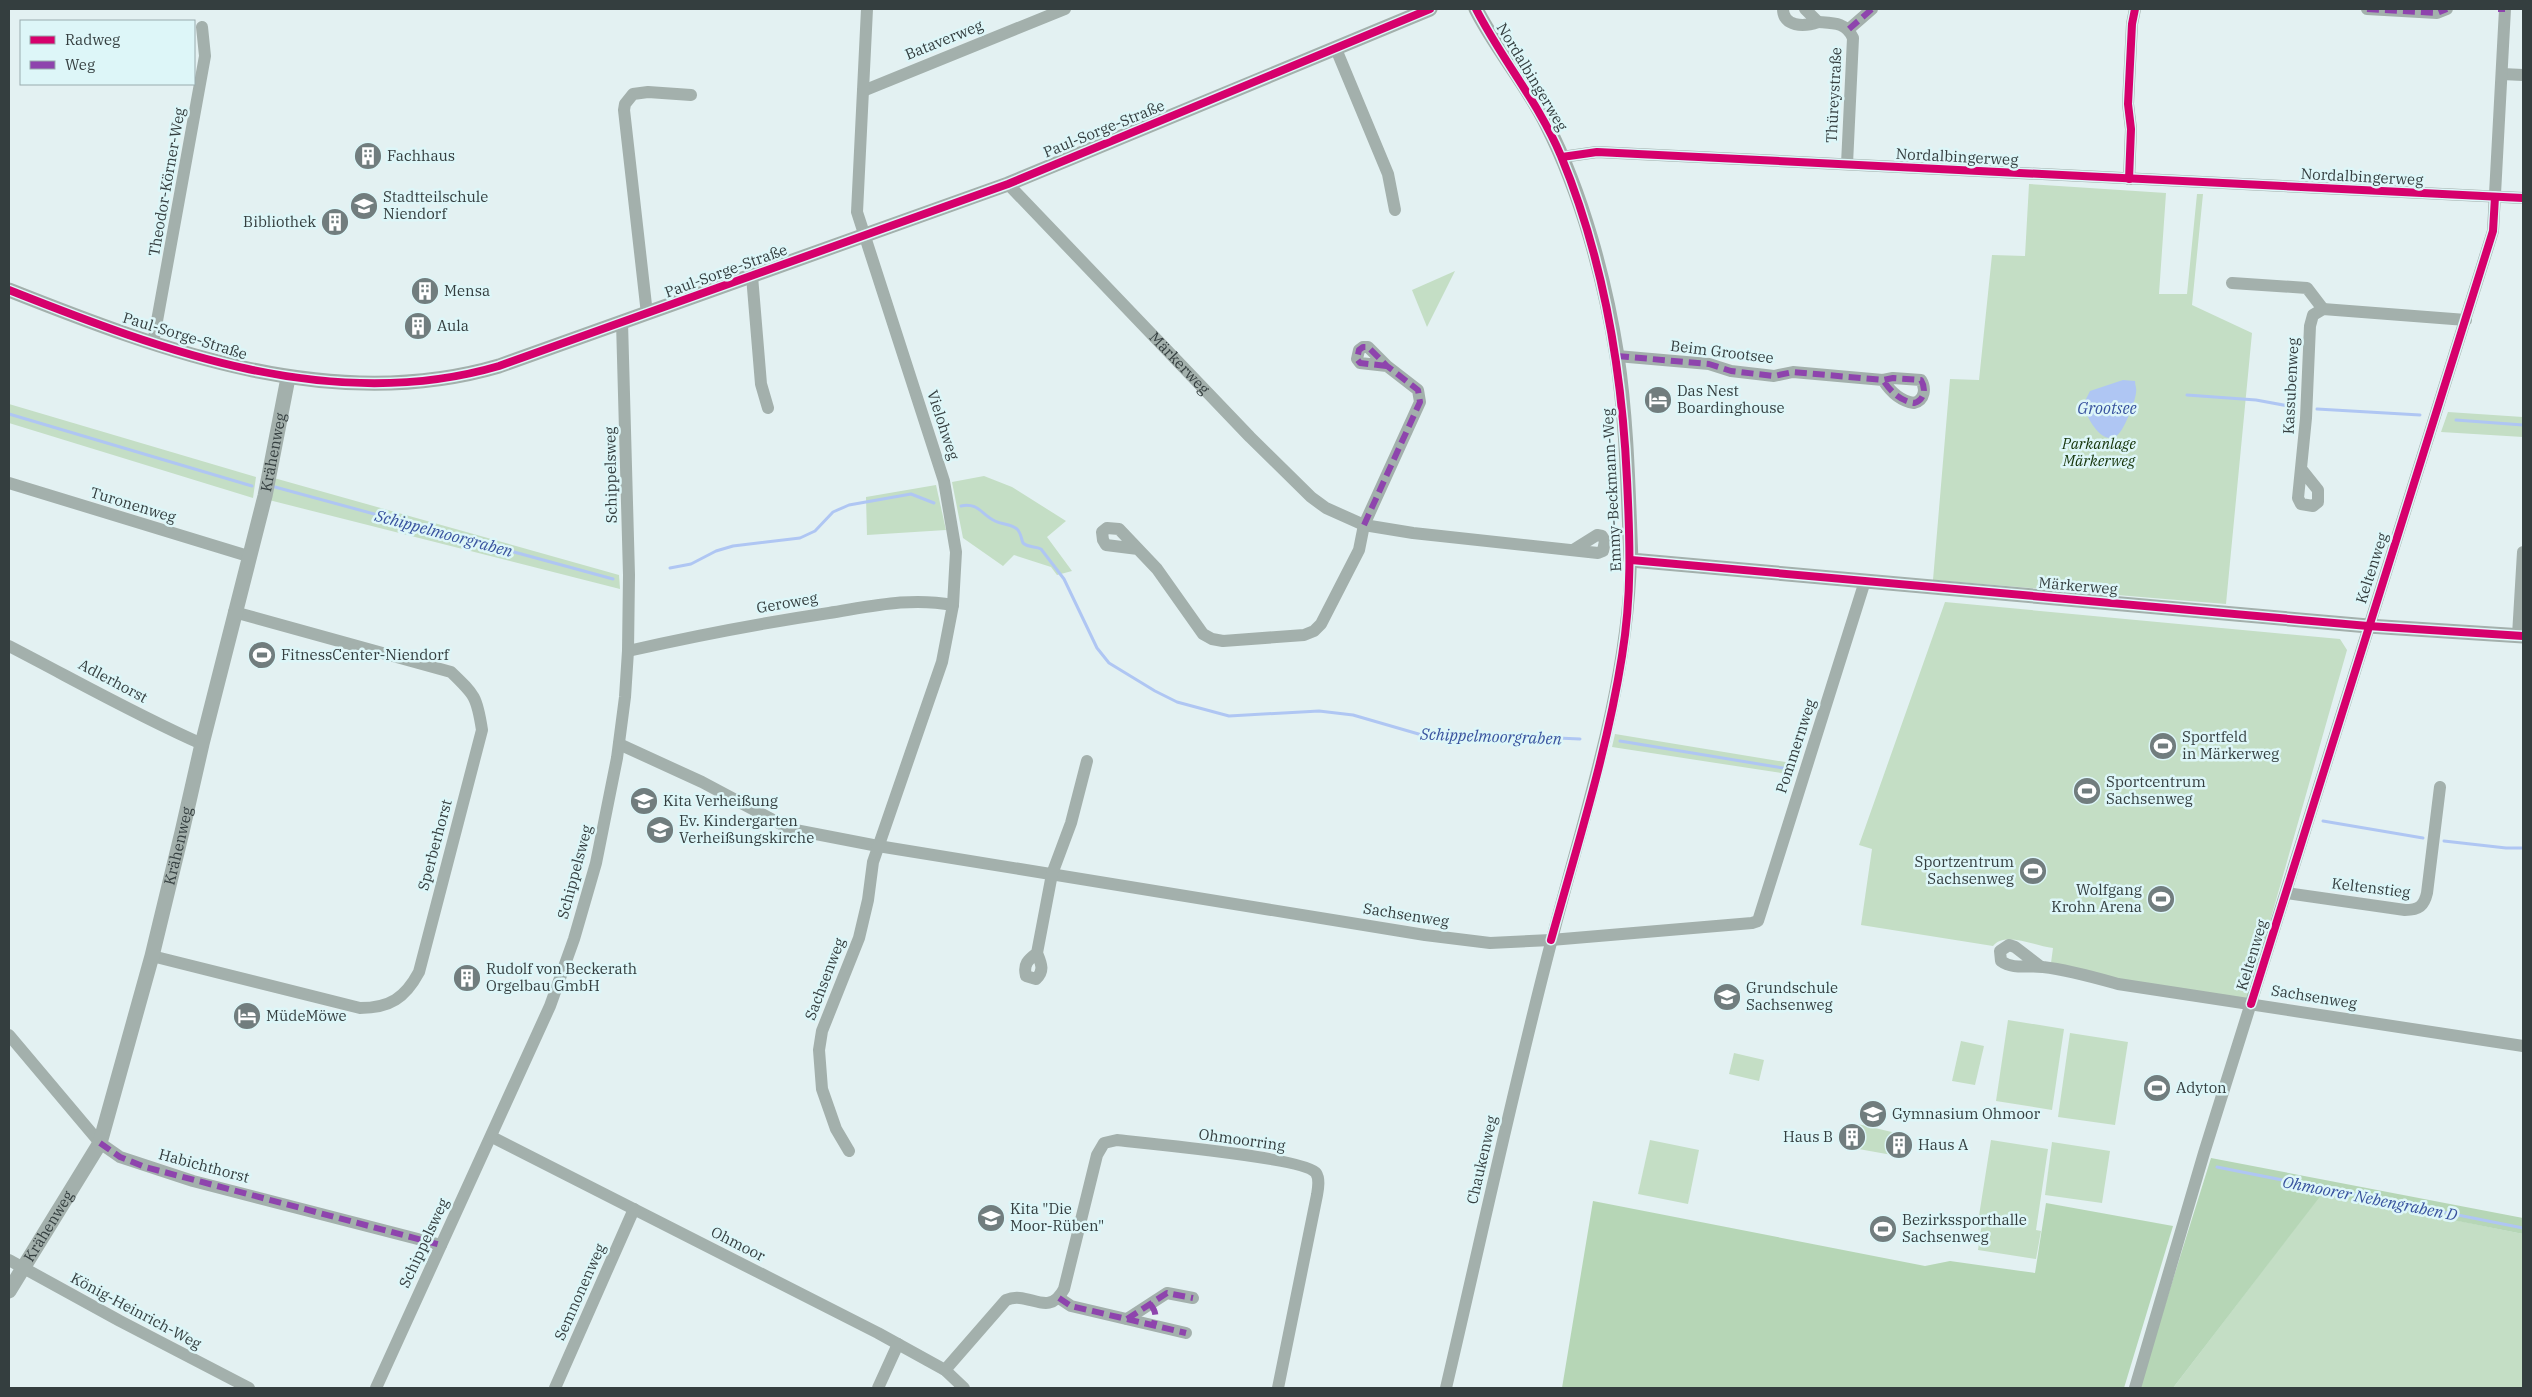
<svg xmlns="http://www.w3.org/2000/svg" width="2532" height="1397" viewBox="0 0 2532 1397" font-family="'IBM Plex Serif',serif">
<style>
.green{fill:#c4dec5}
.forest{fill:#b6d6b6}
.water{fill:#afc6f3}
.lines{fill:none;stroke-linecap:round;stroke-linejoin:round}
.stream{stroke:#afc6f3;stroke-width:3}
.minor{stroke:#a3b0ac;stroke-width:12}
.tertiary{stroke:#a3b0ac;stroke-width:15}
.quiet{stroke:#8e44ad;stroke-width:6;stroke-dasharray:12 6;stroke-linecap:butt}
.cycleway-casing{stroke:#ddf6f8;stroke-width:11}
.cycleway{stroke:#d6006c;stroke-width:8}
.labels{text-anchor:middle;stroke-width:5;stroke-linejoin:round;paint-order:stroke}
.street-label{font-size:15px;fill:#343e3f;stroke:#ddf6f8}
.poi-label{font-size:15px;fill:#343e3f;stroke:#ddf6f8;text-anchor:start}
.park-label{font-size:15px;font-style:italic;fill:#143309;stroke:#ddf6f8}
.water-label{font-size:16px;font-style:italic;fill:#38529e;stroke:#ddf6f8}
</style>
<rect width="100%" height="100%" fill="#e3f1f2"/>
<g class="green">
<path d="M2029,184L2166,193L2159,294H2187L2197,194H2203L2192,305L2252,333L2226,604L1933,580L1950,379L1979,380L1992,255L2025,256Z"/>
<path d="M1455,271L1427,327L1412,290Z"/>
<path d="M9,404L256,477L253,498L9,423Z"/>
<path d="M2448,412L2523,417V437L2441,432Z"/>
<path d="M984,476L1012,487L1066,521L1047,537L1072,571L1057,575L1051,567L1014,555L1003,566L963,538L952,482Z"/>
<path d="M274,478L619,575L620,589L269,500Z"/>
<path d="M936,485L946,530L867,535L866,497Z"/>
<path d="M1945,602L2340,639L2347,650L2248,999L2120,979L2051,963L2053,948C2036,946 2004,931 1993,946L1861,925L1872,849L1859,845Z"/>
<path d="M1615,734L1797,764L1794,775L1612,747Z"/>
<path d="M2008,1020L2064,1029L2052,1110L1996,1101Z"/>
<path d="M2070,1033L2128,1042L2115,1125L2058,1117Z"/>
<path d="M1961,1041L1984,1046L1975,1085L1952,1081Z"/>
<path d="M1734,1053L1764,1060L1759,1081L1729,1074Z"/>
<path d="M1858,1124L1896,1133L1892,1155L1853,1148Z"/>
<path d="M1650,1140L1699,1150L1688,1204L1638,1194Z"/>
<path d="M1991,1140L2048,1149L2036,1230L2041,1231L2036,1259L1978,1250L1982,1223L1978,1222Z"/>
<path d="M2052,1142L2110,1151L2102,1203L2045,1195Z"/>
<path d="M2322,1193L2523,1234V1388H2173Z"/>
</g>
<g class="forest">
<path d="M2211,1158L2523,1218V1234L2322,1194L2173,1388H2139Z"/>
<path d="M1593,1201L1925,1266L1950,1261L2035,1273L2046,1203L2173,1226L2124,1388H1562Z"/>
</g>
<path class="water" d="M2123,380L2135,381C2135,385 2137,389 2136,393C2135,402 2123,434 2115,437C2100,444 2086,415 2083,405L2090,391Z"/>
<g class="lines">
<g class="stream">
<path d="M2187,395L2256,400L2294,407"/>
<path d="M2317,409L2420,415"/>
<path d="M9,414L252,486"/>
<path d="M2456,420L2523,425"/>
<path d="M275,487L613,579"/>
<path d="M961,506C978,502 982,515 995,521C1003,525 1010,523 1017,529C1021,533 1021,538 1023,543C1029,548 1035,546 1041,549L1064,579L1097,648L1109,663L1155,691L1177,702L1229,716L1319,711L1353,715L1422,735L1460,738L1515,736L1580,739"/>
<path d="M670,568L691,564L716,551L733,546L800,538L815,531L833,512L849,505L911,494L934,503"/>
<path d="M1620,741L1789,769"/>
<path d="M2323,821L2423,838"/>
<path d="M2444,841L2506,848H2523"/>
<path d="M2217,1167L2523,1228"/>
</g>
<g class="minor">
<path d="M1783,9C1783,27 1804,27 1818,22L1805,9"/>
<path d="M2367,9L2437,13L2447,9"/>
<path d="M1818,22C1833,23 1846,22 1853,38L1847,164"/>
<path d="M1849,29L1872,9"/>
<path d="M1336,49L1388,174L1395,210"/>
<path d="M2502,74L2523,75"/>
<path d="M863,91L1065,9"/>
<path d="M1562,157L1597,152L2523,198"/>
<path d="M2129,179L2131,129L2128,104L2132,24L2135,9"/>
<path id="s1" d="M1008,184L1250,437L1311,497L1326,508L1364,525L1413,533L1598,553L1603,551L1605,541L1602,536L1597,535L1573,550"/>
<path d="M752,276L761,384L768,408"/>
<path d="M2232,283L2307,288L2323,309"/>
<path d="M647,314L624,110L625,104L633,94L648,92L691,95"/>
<path d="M153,343L205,56L202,27"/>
<path d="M1617,356L1709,364L1731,371L1774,376L1793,372L1883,380L1893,378L1921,380C1926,388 1925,400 1914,403C1900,401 1890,391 1883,380"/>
<path d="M2302,470L2318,490V502L2313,506L2301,504L2298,498L2306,418L2310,326L2313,315L2323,309L2466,320"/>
<path d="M9,483L248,556"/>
<path d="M1138,549L1119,529L1107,528L1102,532L1103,540L1106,545L1138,549L1157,569L1203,634L1212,639L1223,641L1304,635L1314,631L1321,624L1359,550L1364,525L1420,402L1418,390L1387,366L1368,347H1363L1359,350L1357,359L1360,363L1387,366"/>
<path d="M2518,635L2523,552"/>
<path d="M9,646C73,679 136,715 202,744"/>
<path d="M628,651C694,636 762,623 829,613C873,606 910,597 953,605"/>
<path d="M619,744L702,782L790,829L878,846L1425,935L1490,943L1551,940L1752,923L1758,921L1865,581"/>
<path d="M2286,893L2405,910C2419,910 2424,906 2427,893L2440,787"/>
<path d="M1037,953C1041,963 1045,971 1036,979L1026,976C1023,964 1028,960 1037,953L1052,874L1071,823L1087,761"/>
<path d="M152,956L360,1008C390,1008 405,998 419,972L482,730C477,697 475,695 451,672L234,612"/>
<path d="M2041,967L2015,947L2009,945L2000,951L2001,961C2013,970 2029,965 2043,967C2069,970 2093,977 2118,984L2523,1046"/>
<path d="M9,1035L100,1143L120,1157L193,1181L441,1245"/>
<path d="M492,1137L878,1333L945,1370L964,1388"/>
<path d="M849,1151L836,1129L822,1089L819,1050L822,1031L859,938L868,900L873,862L942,662L953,605L956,552L944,481L857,212L867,9"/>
<path d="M9,1260L120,1321L249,1388"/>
<path d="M1059,1298L1071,1306L1186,1333"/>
<path d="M1127,1319L1167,1293L1193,1298"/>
<path d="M945,1370L1006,1300C1029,1290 1048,1319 1064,1289L1097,1155L1104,1143L1117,1140C1144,1143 1306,1158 1316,1173C1320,1179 1318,1189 1317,1195L1278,1388"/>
<path d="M376,1388L550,1006L574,939L596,863L617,758L625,697L628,651L629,575L622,322"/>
<path d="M555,1388L634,1209"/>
<path d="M878,1388L898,1344"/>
<path d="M1446,1388C1481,1239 1513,1088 1552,939C1584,814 1627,690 1631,560"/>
<path d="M2135,1388L2204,1153L2493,231L2505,9"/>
</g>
<g class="tertiary">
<path d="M1476,9C1496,49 1527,84 1547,125C1582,194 1605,280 1617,356C1627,423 1628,492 1631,560L2368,626L2523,636"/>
<path d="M9,290C163,351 332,415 499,366L1008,184L1430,9"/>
<path id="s2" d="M9,1291L100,1143L152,956L182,832L202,744L265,496L288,378"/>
</g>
<g class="quiet">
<path d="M2367,9L2437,13L2447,9"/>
<path d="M2498,9H2505"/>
<path d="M1849,29L1872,9"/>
<path d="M1617,356L1709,364L1731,371L1774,376L1793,372L1883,380L1893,378L1921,380C1926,388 1925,400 1914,403C1900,401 1890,391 1883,380"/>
<path d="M1364,525L1420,402L1418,390L1387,366L1368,347H1363L1359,350L1357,359L1360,363L1387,366"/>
<path d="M100,1143L120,1157L145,1167L441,1245"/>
<path d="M1059,1298L1071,1306L1186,1333"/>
<path d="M1150,1304C1156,1311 1157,1317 1153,1325"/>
<path d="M1127,1319L1167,1293L1193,1298"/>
</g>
<defs>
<g id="cycleway">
<path d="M1476,9C1502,60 1539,103 1561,156C1604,260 1622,369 1627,480C1630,541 1632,595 1622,656C1607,752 1577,846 1551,940"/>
<path d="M1562,157L1597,152L2523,198"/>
<path d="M2129,179L2131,129L2128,104L2132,24L2135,9"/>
<path d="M9,290C163,351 332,415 499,366L1008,184L1430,9"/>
<path d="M1631,560L2368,626L2523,636"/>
<path d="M2251,1004L2493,231L2495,197"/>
</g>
</defs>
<use href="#cycleway" class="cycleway-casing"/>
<use href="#cycleway" class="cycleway"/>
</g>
<defs>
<symbol id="building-disc" viewBox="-11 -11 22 22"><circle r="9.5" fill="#717d7e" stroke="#ddf6f8"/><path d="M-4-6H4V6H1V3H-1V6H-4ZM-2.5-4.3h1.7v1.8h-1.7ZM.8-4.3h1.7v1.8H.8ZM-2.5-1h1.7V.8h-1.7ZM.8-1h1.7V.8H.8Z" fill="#fff"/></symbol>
<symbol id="school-disc" viewBox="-11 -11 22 22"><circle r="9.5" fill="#717d7e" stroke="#ddf6f8"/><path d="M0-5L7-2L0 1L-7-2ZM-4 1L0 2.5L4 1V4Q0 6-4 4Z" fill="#fff"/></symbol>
<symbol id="hotel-disc" viewBox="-11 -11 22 22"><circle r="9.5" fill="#717d7e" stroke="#ddf6f8"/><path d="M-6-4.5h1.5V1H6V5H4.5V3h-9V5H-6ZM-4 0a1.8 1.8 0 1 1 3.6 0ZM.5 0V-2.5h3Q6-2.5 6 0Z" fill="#fff"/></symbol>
<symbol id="stadium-disc" viewBox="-11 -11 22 22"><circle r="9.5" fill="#717d7e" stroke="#ddf6f8"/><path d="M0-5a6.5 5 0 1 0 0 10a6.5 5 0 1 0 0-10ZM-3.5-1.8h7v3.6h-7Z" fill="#fff"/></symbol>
</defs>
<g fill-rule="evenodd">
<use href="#building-disc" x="352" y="140" width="32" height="32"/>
<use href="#school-disc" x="348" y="190" width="32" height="32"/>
<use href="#building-disc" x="319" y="206" width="32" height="32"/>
<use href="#building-disc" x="409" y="275" width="32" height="32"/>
<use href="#building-disc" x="402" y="310" width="32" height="32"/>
<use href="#hotel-disc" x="1642" y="384" width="32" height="32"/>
<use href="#stadium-disc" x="246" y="639" width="32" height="32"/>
<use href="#stadium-disc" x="2147" y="730" width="32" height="32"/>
<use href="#stadium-disc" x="2071" y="775" width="32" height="32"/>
<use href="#school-disc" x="628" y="785" width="32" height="32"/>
<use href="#school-disc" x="644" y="814" width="32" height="32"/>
<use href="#stadium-disc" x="2017" y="855" width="32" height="32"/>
<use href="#stadium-disc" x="2145" y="883" width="32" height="32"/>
<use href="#building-disc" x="451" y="962" width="32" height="32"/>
<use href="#school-disc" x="1711" y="981" width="32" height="32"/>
<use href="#hotel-disc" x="231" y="1000" width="32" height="32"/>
<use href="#stadium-disc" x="2141" y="1072" width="32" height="32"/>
<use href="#school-disc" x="1857" y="1098" width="32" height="32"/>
<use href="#building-disc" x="1836" y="1121" width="32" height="32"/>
<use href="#building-disc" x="1883" y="1129" width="32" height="32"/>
<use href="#school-disc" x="975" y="1202" width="32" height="32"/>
<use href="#stadium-disc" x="1867" y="1213" width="32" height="32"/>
</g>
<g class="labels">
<g class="street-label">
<text transform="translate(944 40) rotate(-22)" y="5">Bataverweg</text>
<text transform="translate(1532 77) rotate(59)" y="5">Nordalbingerweg</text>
<text transform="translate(1834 95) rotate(-87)" y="5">Thüreystraße</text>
<text transform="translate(1104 129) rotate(-22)" y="5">Paul-Sorge-Straße</text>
<text transform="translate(1957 157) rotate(3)" y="5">Nordalbingerweg</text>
<text transform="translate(2362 177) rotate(3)" y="5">Nordalbingerweg</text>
<text transform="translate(167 182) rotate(-80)" y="5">Theodor-Körner-Weg</text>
<text transform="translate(726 271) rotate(-20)" y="5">Paul-Sorge-Straße</text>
<text transform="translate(185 336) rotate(17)" y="5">Paul-Sorge-Straße</text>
<text transform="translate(1722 352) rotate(7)" y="5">Beim Grootsee</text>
<text dy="5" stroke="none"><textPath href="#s1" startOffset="248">Märkerweg</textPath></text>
<text transform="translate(2291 386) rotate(-87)" y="5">Kassubenweg</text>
<text transform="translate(943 425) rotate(72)" y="5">Vielohweg</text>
<text dy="5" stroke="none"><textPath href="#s2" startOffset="886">Krähenweg</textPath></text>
<text transform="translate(611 475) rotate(-91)" y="5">Schippelsweg</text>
<text transform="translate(1612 490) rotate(-93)" y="5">Emmy-Beckmann-Weg</text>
<text transform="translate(133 505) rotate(17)" y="5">Turonenweg</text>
<text transform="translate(2372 568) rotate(-72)" y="5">Keltenweg</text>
<text transform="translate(2078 586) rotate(5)" y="5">Märkerweg</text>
<text transform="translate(787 603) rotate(-10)" y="5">Geroweg</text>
<text transform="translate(113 681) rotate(28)" y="5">Adlerhorst</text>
<text transform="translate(1796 746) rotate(-72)" y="5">Pommernweg</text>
<text transform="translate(435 845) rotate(-75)" y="5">Sperberhorst</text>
<text dy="5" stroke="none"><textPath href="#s2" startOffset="481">Krähenweg</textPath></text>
<text transform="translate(575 872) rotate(-75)" y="5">Schippelsweg</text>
<text transform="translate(2371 888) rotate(7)" y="5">Keltenstieg</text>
<text transform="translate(1406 915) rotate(9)" y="5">Sachsenweg</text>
<text transform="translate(2252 955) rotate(-73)" y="5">Keltenweg</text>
<text transform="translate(825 979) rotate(-69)" y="5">Sachsenweg</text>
<text transform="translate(2314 997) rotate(9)" y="5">Sachsenweg</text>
<text transform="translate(1242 1140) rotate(8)" y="5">Ohmoorring</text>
<text transform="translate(1482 1160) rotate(-77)" y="5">Chaukenweg</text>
<text transform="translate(204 1166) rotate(15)" y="5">Habichthorst</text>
<text dy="5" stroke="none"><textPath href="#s2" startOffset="76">Krähenweg</textPath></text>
<text transform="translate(424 1243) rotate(-65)" y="5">Schippelsweg</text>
<text transform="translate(738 1244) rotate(27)" y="5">Ohmoor</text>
<text transform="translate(580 1292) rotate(-66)" y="5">Semnonenweg</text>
<text transform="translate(136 1311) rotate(28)" y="5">König-Heinrich-Weg</text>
</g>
<g class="poi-label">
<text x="387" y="161">Fachhaus</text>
<text x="383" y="202">Stadtteilschule<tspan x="383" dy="17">Niendorf</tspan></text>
<text x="316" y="227" text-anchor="end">Bibliothek</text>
<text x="444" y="296">Mensa</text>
<text x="437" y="331">Aula</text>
<text x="1677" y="396">Das Nest<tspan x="1677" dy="17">Boardinghouse</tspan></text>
<text x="281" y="660">FitnessCenter-Niendorf</text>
<text x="2182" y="742">Sportfeld<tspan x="2182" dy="17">in Märkerweg</tspan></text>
<text x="2106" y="787">Sportcentrum<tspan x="2106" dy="17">Sachsenweg</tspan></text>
<text x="663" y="806">Kita Verheißung</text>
<text x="679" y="826">Ev. Kindergarten<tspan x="679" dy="17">Verheißungskirche</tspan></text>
<text x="2014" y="867" text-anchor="end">Sportzentrum<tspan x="2014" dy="17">Sachsenweg</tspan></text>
<text x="2142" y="895" text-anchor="end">Wolfgang<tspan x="2142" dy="17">Krohn Arena</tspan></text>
<text x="486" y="974">Rudolf von Beckerath<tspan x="486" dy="17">Orgelbau GmbH</tspan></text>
<text x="1746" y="993">Grundschule<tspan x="1746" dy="17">Sachsenweg</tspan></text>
<text x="266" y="1021">MüdeMöwe</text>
<text x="2176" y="1093">Adyton</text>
<text x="1892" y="1119">Gymnasium Ohmoor</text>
<text x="1833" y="1142" text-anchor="end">Haus B</text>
<text x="1918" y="1150">Haus A</text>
<text x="1010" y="1214">Kita "Die<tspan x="1010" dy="17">Moor-Rüben"</tspan></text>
<text x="1902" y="1225">Bezirkssporthalle<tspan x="1902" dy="17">Sachsenweg</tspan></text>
</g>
<g class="park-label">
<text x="2099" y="449">Parkanlage<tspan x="2099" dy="17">Märkerweg</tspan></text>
</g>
<g class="water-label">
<text x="2107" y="414">Grootsee</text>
<text transform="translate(444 533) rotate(15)" y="6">Schippelmoorgraben</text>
<text transform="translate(1491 736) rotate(2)" y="6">Schippelmoorgraben</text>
<text transform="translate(2370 1198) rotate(11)" y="6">Ohmoorer Nebengraben D</text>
</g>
</g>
<rect width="2532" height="1397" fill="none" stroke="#343e3f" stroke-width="20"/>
<rect x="20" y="20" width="175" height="65" fill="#ddf6f8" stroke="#99acae"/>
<rect x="30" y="36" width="25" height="8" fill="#d6006c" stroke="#99acae"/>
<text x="65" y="45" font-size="15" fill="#343e3f">Radweg</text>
<rect x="30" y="61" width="25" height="8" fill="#8e44ad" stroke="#99acae"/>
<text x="65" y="70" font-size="15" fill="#343e3f">Weg</text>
</svg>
